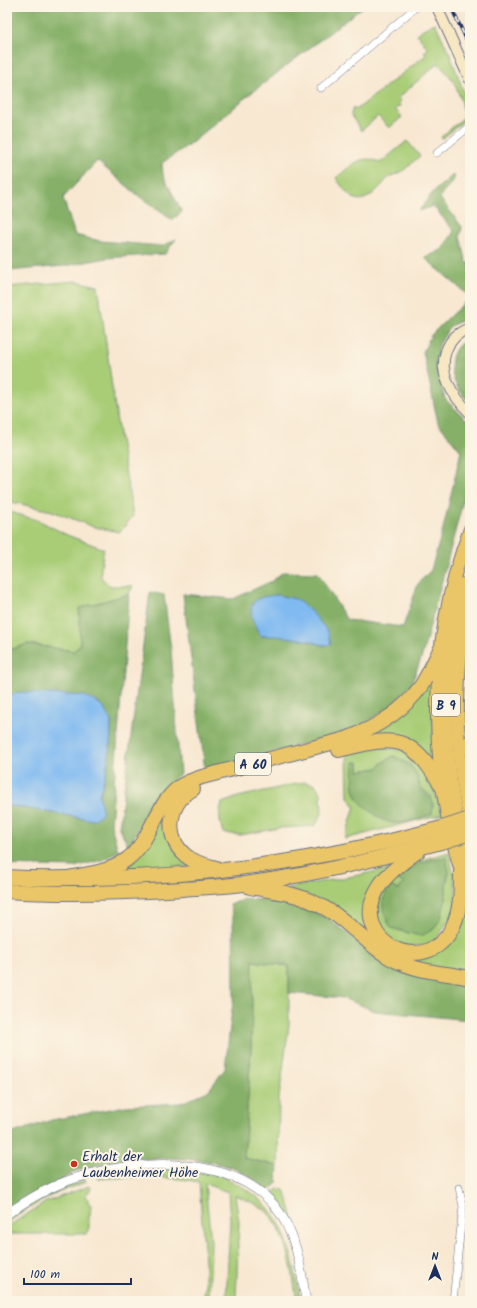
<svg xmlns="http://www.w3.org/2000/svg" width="477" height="1308" viewBox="0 0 477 1308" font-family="Kalam,sans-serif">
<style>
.green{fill:#a9cd77;stroke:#627e6a;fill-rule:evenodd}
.forest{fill:#86b068;stroke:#507063;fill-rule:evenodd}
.water{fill:#80baf1;stroke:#4e74a8}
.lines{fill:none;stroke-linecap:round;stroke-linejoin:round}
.minor-casing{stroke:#687087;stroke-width:8}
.tertiary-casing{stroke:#687087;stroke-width:10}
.secondary-casing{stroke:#687087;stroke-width:12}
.trunk-casing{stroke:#687087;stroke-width:14}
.motorway-casing{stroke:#687087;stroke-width:16}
.minor{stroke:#fff;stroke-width:7}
.tertiary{stroke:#fff;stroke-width:9}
.secondary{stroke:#f7e8c3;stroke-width:10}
.trunk{stroke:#eac669;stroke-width:12}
.motorway{stroke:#eac669;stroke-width:14}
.rail-casing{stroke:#1b2f5e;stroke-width:3.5}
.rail{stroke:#fcf5e5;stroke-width:2;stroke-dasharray:6;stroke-linecap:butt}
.motorway-bridge-casing{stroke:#687087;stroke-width:16;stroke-linecap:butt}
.motorway-bridge{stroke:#eac669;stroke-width:14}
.poi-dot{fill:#c8321e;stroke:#fcf5e5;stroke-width:1.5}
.labels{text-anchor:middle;stroke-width:4;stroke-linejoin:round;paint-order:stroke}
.shield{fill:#fcf5e5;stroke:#5e6a86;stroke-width:1}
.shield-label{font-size:13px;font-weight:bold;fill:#1b2f5e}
.poi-label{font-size:14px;fill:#1b2f5e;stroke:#fcf5e5;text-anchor:start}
</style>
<rect width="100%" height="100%" fill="#fcf5e5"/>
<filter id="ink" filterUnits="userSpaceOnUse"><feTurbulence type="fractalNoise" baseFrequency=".025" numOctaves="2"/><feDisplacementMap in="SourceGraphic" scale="8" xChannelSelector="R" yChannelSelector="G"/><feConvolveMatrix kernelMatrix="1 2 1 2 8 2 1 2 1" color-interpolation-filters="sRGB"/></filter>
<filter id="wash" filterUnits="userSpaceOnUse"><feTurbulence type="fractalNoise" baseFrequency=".012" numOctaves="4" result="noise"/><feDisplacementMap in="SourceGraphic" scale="16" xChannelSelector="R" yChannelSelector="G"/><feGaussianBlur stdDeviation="0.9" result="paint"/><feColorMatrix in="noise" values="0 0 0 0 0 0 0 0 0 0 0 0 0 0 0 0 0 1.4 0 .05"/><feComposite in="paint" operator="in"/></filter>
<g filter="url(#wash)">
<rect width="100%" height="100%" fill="#f8e8d2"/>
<g class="green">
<path d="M435,23L446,46H447L470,109V115L442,139L441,137L464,117L462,102L453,80L438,63L398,98L400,101L399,104L400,106L395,109L402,117L389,128L378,116L361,131L351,115L353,107L356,110L426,55L424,52L428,49L417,34L423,29Z"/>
<path d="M407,141L420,156C415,160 409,166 404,170C398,174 392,175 387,179C385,181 383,184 381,186C359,209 352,201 336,178C350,167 361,152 380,163Z"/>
<path d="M76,281L98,286L117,422L133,516L120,532L94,527L52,511L7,501V287Z"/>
<path d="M7,511L40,521L67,535L104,549L101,566V577L110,586H133L129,594L80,608V644L74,651L27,644L7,651Z"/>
<path d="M432,674L434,675L433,712L435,767L422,752L412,745L395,738L381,737L343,745L201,782C192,785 183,790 177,797C159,820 167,854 194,864V866L114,871C121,867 128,863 135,857C162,832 158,795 199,781L340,745L371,732L395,716L410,704Z"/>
<path d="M368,745L411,751L427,769L442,814L345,839L355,806L348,797L347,751ZM393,756L410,765L416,774L420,787L432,797L353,785L359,762V771L378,768L381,764Z"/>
<path d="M304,782L315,784L321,794L322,814L315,826L281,828L240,835L223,833C220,822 218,814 222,803L238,797Z"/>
<path d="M449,852L456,887L455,912L432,945L398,947L378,928L376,899L379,891L406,867L421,860ZM432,859L449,872L446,884V899L421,936L405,932L391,928V886L398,890L404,883L396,878C406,868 419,864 432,859Z"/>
<path d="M390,868L382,876L375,937L287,888L359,875Z"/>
<path d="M464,900L470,912V974L420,966L405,957L436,952Z"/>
<path d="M252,961L289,966V1025L279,1098L278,1166L244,1158L251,1049Z"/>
<path d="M158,1169C177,1170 195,1171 213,1174C222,1176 230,1180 239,1185C286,1209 292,1254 301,1301H297C292,1273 289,1236 269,1214C261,1205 246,1200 235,1195L239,1222L236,1299L263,1301H226L230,1220L228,1192L205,1184L211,1241L209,1301H201L205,1291V1261L199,1182C165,1175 132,1177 98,1179V1178L131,1171Z"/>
<path d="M85,1180L86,1182L52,1195L24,1211L7,1223V1218L48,1193Z"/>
<path d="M89,1186L91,1189L90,1191L86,1194V1196L88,1198V1202L91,1205L90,1215L89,1216V1228L86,1234H7V1227L46,1202Z"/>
<path d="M278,1189L284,1190L288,1199L293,1221L280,1203L273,1195V1193Z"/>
</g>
<g class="forest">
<path d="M7,7H363L250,94L194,141L162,163L163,175L182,212L172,220L140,197L97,161L63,198L75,235L100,241L163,246L176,239L165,254L107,258L65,266L7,271Z"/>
<path d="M453,175L454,180L442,193L440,198L462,227L460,236L467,263H470V297L425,258L443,249L454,231L433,206L419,211L433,192Z"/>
<path d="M470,298V317L450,326L439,345L437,358V371L445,399L470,423V475L422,656L411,685L391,706L364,724L331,737L205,770L183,594L233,599L272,581L283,572L318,573L347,620L403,627L418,584L431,570L443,529L461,451L438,423L423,352L431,335L450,316ZM312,612L325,646C305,639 282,634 261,636Z"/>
<path d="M470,339V403C464,397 457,388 454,380C448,363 452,344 470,339Z"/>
<path d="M150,592L164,595L171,650L180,774L154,800L129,846L119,828Z"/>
<path d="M129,594L111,825L118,851L102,860L74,867L7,865V805L93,820L106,772L110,750L111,721L102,705L20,692L7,697V651L27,644L74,651L80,644L79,608Z"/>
<path d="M393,756C403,761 413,764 417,776C418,779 419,784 421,788C431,801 435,794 432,814C421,817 407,824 395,823C387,823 379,818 373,813C350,797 353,787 354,762H359V771L378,768L381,764Z"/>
<path d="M446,857L449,872L446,884V899L441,918L434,929L421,936L405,932L391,928C382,911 378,902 391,886L398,890L404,884L396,878C410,865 427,860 446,857Z"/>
<path d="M244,899L266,900L298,904L329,919L357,941L385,962L417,975L456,982L470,985V1020L375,1011L343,998L289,993V966L253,961L251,1049L244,1158L278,1166L277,1183L269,1191C257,1182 245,1172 230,1167C184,1152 121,1159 75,1171L70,1175L7,1210V1135L52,1120L126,1106L181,1103L208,1091L225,1069L234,993L233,916L230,905Z"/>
</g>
<g class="water">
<path d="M277,595L296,599L312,612L328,632L331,644C321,647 317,642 307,640C292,638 276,635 261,636C255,626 244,608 258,599C263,596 271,596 277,595Z"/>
<path d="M20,692L84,696L102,705L111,721L110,750L106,772L99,795L103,813L93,820L7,805V697Z"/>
</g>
</g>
<g filter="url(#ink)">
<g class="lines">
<defs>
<g id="minor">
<path d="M321,88L416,7"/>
<path d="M437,153L470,126"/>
<path d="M453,1301L463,1206L459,1188"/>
</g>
<path id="tertiary" d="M7,1214C27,1200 53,1185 76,1178C135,1159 229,1154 274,1205C296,1231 301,1268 306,1301"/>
<g id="secondary">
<path d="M437,7L470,80"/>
<path d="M470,328C446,336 438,361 448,383C453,395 461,404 470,413"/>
</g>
<g id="trunk">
<path d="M470,529C425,647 427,780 470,898"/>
<path d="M461,584C441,681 440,774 470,870"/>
<path d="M470,586C456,665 452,742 470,821"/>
</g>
<g id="motorway">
<path d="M468,748L470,742"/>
<path d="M339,750C397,735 410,734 443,788"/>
<path d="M193,789C169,802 163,836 185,855C194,863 205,865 216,868"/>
<path d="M419,850C404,862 386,873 377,890C348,943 428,981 453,926C461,909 461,891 461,872"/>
<path d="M7,877C35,879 64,878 92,878C211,877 327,859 442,828"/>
<path d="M68,878C87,874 110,872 126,860C151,842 154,807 178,788C185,782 194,780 202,777L346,739C375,728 403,712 421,686C428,675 434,662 440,650"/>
<path d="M250,887C272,891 297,893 317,904C330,910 342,919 352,928C367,940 381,955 399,962C421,972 446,973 470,978"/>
<path d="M7,891C66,895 124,893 183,889C208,887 233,886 258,882C322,873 384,857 445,841"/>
</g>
</defs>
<use href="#minor" class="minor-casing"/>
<use href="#tertiary" class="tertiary-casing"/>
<use href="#secondary" class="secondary-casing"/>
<use href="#trunk" class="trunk-casing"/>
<use href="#motorway" class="motorway-casing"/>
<use href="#minor" class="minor"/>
<use href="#tertiary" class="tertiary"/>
<use href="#secondary" class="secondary"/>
<use href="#trunk" class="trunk"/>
<use href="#motorway" class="motorway"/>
<defs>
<path id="rail" d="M451,7L470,47"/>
</defs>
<use href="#rail" class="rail-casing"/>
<use href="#rail" class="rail"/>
<defs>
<g id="motorway-bridge">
<path d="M442,828L470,819"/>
<path d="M445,841L470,833"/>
</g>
</defs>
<use href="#motorway-bridge" class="motorway-bridge-casing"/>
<use href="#motorway-bridge" class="motorway-bridge"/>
</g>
</g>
<circle class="poi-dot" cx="74" cy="1164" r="4"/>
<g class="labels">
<g class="shield">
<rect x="432" y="694" width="28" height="22" rx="3"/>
<rect x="235" y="753" width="36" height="22" rx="3"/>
</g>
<g class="shield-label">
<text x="446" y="710">B 9</text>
<text x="253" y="769">A 60</text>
</g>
<g class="poi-label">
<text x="82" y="1161">Erhalt der<tspan x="82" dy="16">Laubenheimer Höhe</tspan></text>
</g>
</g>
<rect width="477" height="1308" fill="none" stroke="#fcf5e5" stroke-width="24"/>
<g transform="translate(435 1266)" stroke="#fcf5e5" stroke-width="3" paint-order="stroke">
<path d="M0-3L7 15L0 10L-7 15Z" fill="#1b2f5e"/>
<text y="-6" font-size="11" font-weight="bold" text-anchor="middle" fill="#1b2f5e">N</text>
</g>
<path d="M24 1278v6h107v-6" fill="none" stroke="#1b2f5e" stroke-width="2"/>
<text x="30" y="1278" font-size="12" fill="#1b2f5e" stroke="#fcf5e5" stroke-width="3" paint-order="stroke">100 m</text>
</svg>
